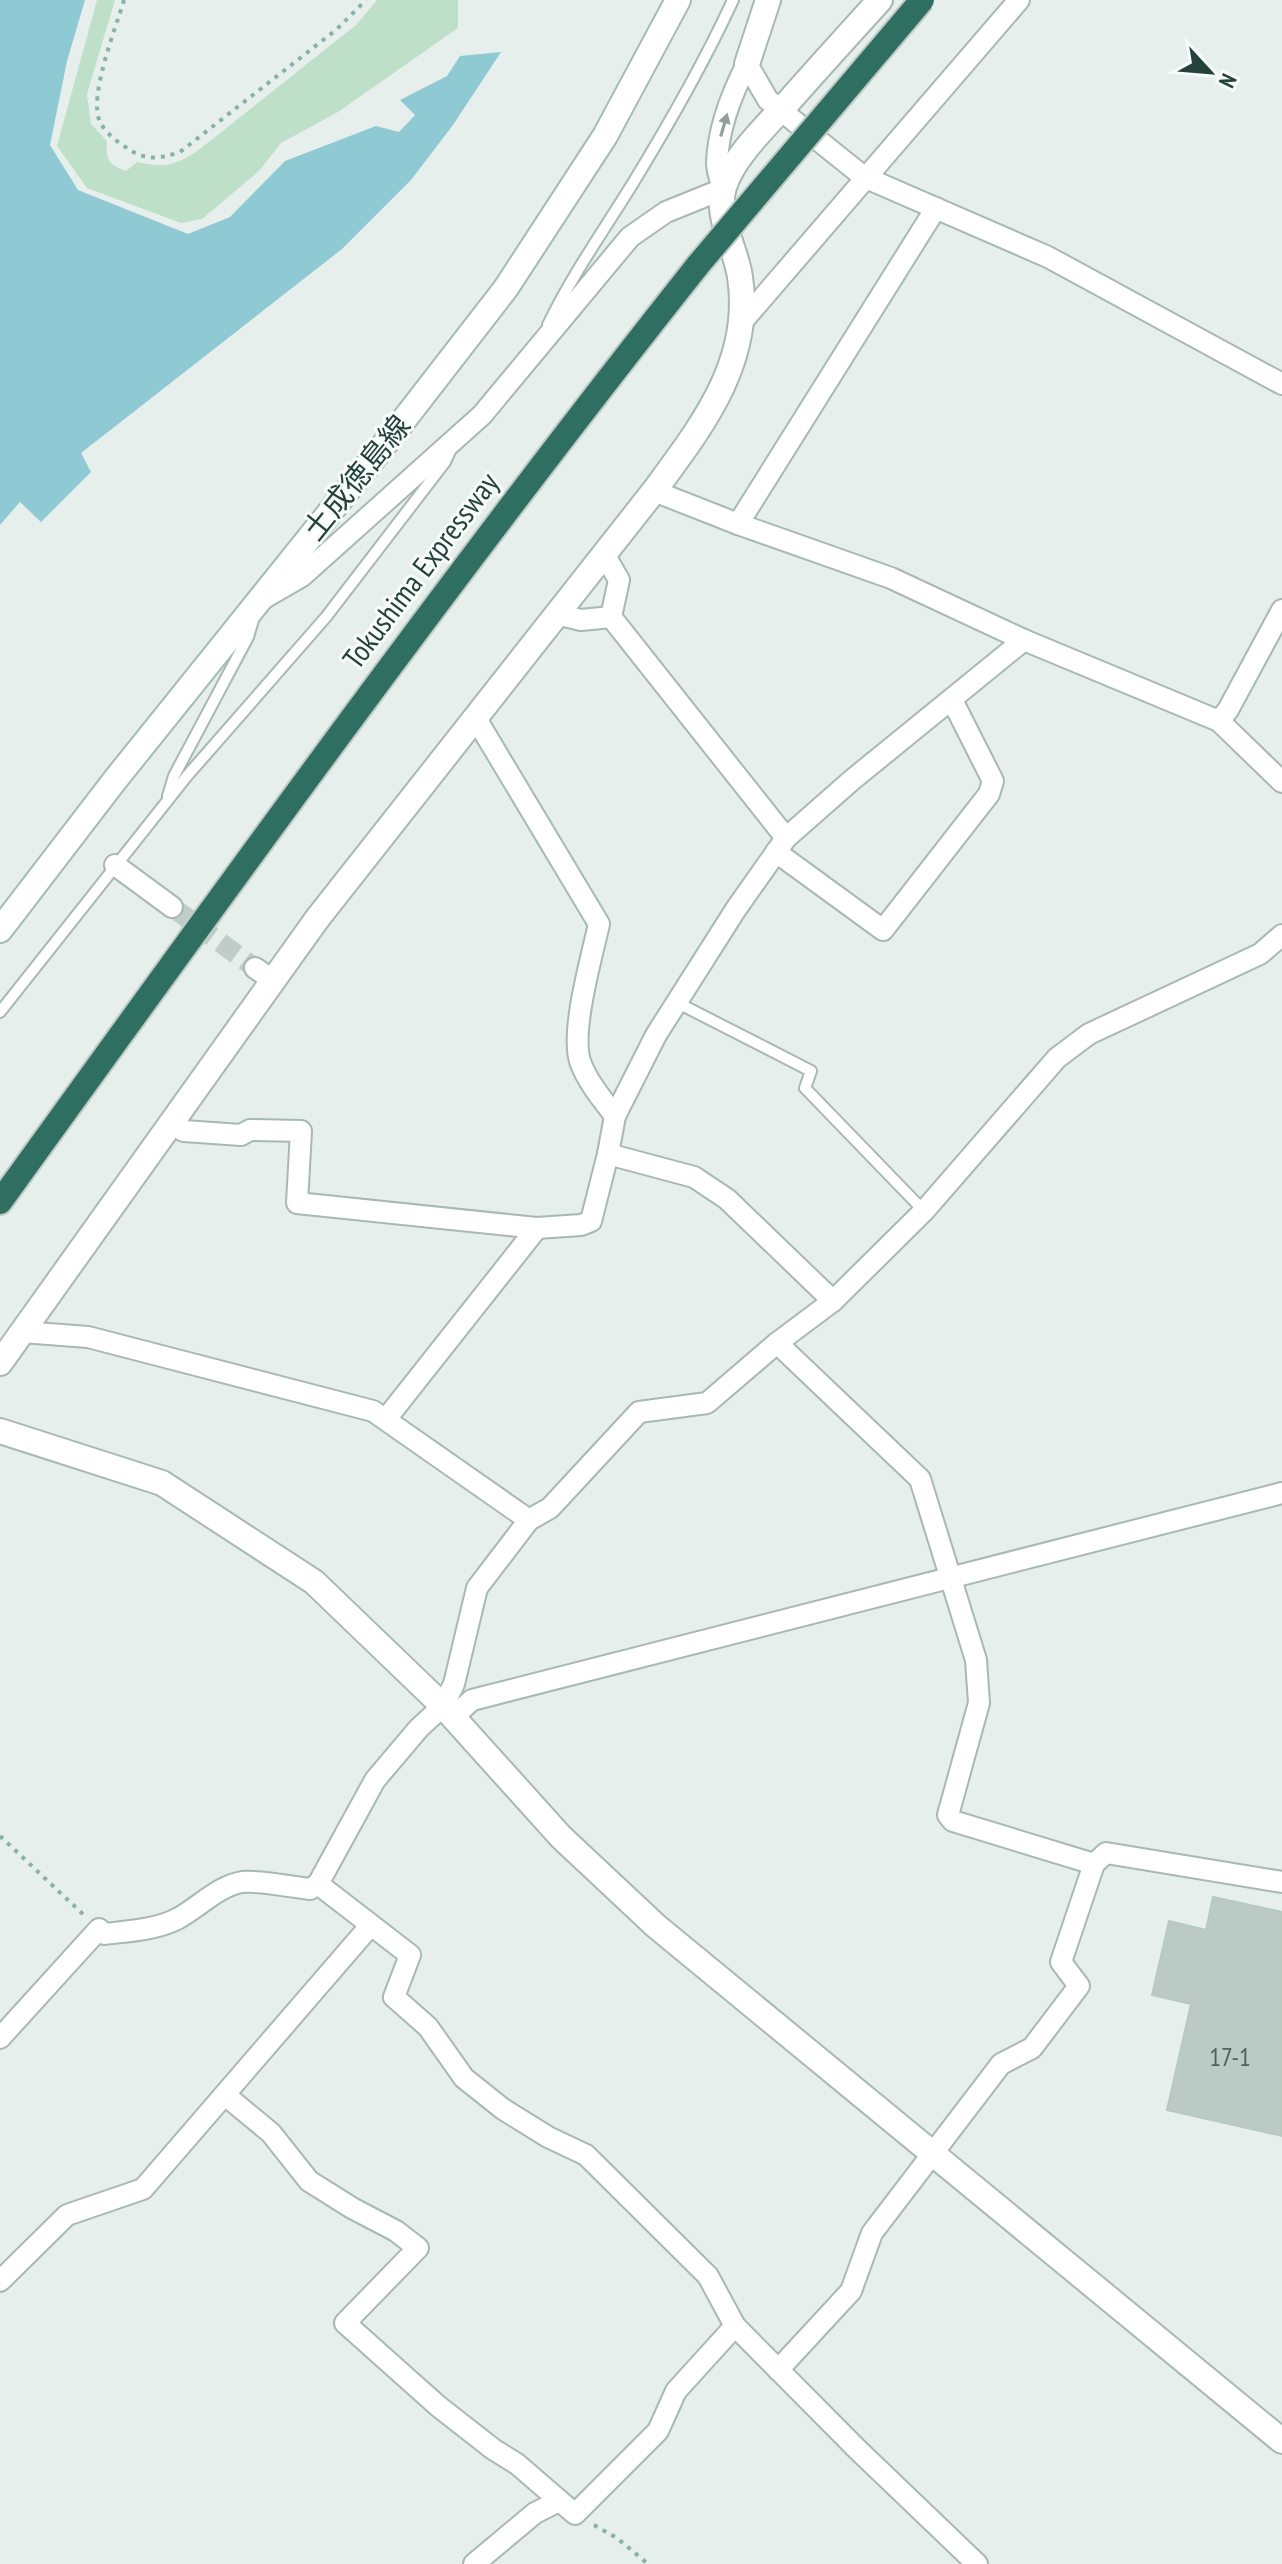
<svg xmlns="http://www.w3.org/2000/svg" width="1282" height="2564" viewBox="0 0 1282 2564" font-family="'PT Sans Narrow','Noto Sans JP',sans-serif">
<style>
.green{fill:#bfe0c8}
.water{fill:#8ec9d4}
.building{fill:#bbcac4;stroke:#b8c9c2;stroke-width:2}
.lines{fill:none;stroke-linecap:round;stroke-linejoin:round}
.minor-tunnel{stroke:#bfccc8;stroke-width:20;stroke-dasharray:20 10;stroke-linecap:butt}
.service-casing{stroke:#a8b8b2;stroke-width:14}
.minor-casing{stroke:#a8b8b2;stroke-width:24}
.tertiary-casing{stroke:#a8b8b2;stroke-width:28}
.secondary-casing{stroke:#a4bbb3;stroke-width:28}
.motorway-casing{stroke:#c2cac8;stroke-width:28}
.path{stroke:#86b3a5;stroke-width:4;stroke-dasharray:4 6;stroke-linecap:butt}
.service{stroke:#fff;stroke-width:10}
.minor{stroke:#fff;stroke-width:20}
.tertiary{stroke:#fff;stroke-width:24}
.secondary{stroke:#fff;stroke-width:24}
.motorway{stroke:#2f6f62;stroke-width:24}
.motorway-bridge-casing{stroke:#c2cac8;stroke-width:28;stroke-linecap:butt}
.motorway-bridge{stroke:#2f6f62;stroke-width:24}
.oneway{fill:#92a09c}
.labels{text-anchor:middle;stroke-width:6;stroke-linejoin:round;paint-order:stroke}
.number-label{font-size:26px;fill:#4a645c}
.street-label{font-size:30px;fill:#24423a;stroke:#f7fbf9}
</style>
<rect width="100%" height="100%" fill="#e6efeb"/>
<path class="green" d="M97,0H115L87,94L91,124L107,141C105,159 109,165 126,171L137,162C165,168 172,166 196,152L356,25L377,0H458V28L338,112L281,143L260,170L202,219L181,223L87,188L57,146Z"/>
<path class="water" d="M0,0H85L67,61L50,145L78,190L188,234L230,217L285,161L376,126L399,132L415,115L400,100L447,76L460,56L501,52L453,125L411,180L342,249L81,453L91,472L41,522L20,502L0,525Z"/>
<path class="building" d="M1213,1897L1282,1912V2136L1167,2110L1191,2004L1152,1995L1169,1921L1206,1930Z"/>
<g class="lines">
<path class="minor-tunnel" d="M172,907L255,968"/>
<defs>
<g id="service">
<path d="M548,325C572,275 604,230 633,183C669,124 704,63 733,0"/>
<path d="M168,796L174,776L248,637L253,620"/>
<path d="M676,1002L811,1071L805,1088L924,1211"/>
<path d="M0,1012L187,776L326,617L445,462L451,449"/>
</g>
<g id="minor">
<path d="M747,64L768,100L864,177L1048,257L1282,384"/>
<path d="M741,323L1019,0"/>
<path d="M654,491L738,524L891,578L1024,640L1219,721L1282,782"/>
<path d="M738,524L936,208"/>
<path d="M604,554L619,580L611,617L786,838"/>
<path d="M264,598L302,576L482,415L630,237L666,212L723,189C721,181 717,172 717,163C718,130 732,93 747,64"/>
<path d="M556,614L581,620L611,617"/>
<path d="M475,717L599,924C592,956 569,1035 581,1064C589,1084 603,1100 615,1116"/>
<path d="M1219,721L1228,710L1282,610"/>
<path d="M776,852L883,930L989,794L993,781L952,700"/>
<path d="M115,865L172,907"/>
<path d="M255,968L274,981"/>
<path d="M172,1125L184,1131L241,1135L250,1130L301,1131L297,1203L537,1228L581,1225L591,1221L608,1154L615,1116L656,1035L736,909L786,838L852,780L1024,640"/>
<path d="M608,1154L694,1177L727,1199L833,1301"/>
<path d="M22,1332L88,1337L373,1411L529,1520"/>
<path d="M777,1343L920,1479L976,1660L979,1703L948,1815L953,1821L1094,1864"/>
<path d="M386,1419L537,1228"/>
<path d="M453,1717L472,1700L1282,1493"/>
<path d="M318,1884L410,1955L394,1997L428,2027L464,2078L503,2109L548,2137L586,2155L708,2276L735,2326L857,2449L977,2564"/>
<path d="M0,2038L99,1929L104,1934C129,1931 155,1930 177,1919C198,1908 218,1886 242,1882C257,1880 293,1887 310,1889L318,1884L375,1780L419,1728L443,1706L454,1684L477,1588L529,1520L550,1508L639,1412L707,1403L777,1343L833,1301L924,1211L1057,1058L1089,1034L1260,954L1282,935"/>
<path d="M225,2095L271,2133L309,2181L352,2208L396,2231L418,2248L345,2323L438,2406L493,2449L517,2464L575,2514L658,2431L676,2391L735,2326"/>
<path d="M0,2281L67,2215L143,2189L370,1926"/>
<path d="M778,2370L851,2291L872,2233L1001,2064L1032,2048L1079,1986L1061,1962L1094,1864L1106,1853L1282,1882"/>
<path d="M474,2564L535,2513L557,2502"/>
</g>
<g id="tertiary">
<path d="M747,64L768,0"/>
<path d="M0,1363L317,919L654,491C701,427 753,362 740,277C736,248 715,217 724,187C733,157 769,123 790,100C820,66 850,33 880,0"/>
<path d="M0,1431L162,1483L314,1582L443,1706L561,1837L656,1926L1282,2441"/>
</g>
<path id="secondary" d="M0,930L115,780L400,425L506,288L605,136L678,0"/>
<path id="motorway" d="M0,1202C228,886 456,570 698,265"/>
</defs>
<use href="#service" class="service-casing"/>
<use href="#minor" class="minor-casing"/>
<use href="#tertiary" class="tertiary-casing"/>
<use href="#secondary" class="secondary-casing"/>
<use href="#motorway" class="motorway-casing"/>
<g class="path">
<path d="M124,0C116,28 88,96 100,122C106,133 117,142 127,148C145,161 160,159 180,152L336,30L366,0"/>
<path d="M0,1836L86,1917"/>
<path d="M594,2525L617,2538L648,2564"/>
</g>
<use href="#service" class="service"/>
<use href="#minor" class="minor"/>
<use href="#tertiary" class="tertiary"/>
<use href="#secondary" class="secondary"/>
<use href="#motorway" class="motorway"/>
<defs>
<path id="motorway-bridge" d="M698,265L922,0"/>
</defs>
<use href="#motorway-bridge" class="motorway-bridge-casing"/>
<use href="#motorway-bridge" class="motorway-bridge"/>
</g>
<defs><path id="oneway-solid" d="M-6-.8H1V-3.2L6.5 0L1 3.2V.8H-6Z" transform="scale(2)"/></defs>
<use class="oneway" href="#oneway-solid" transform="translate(724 125) rotate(-74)"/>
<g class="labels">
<g class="number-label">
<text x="1230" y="2066">17-1</text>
</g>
<g class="street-label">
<text transform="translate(357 478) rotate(-51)" y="10">土成徳島線</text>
<text transform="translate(421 571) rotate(-53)" y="10">Tokushima Expressway</text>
</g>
</g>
<g transform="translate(1210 72) rotate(116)" stroke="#f7fbf9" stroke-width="6" paint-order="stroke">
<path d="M0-6L14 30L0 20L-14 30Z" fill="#24423a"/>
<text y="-12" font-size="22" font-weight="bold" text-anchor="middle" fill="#24423a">N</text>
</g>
</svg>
